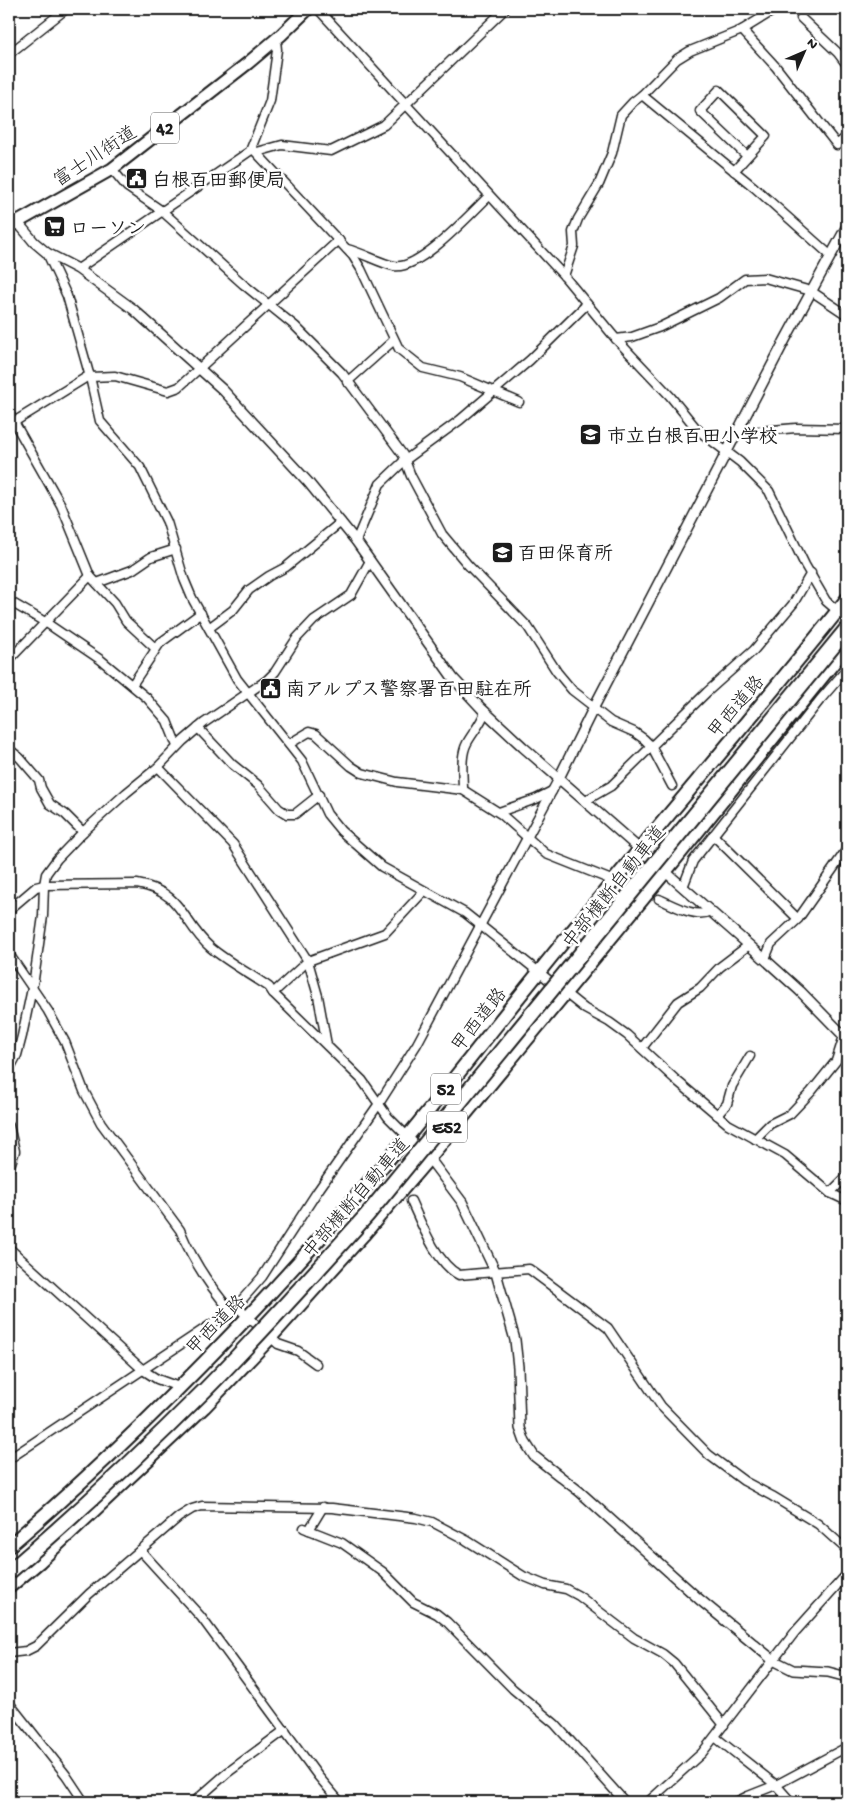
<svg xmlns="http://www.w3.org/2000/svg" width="856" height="1811" viewBox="0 0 856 1811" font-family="'Gochi Hand','Klee One',sans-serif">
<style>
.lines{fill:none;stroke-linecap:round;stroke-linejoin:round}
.minor-casing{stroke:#1c1c1c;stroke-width:11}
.tertiary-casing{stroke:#1c1c1c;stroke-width:12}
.primary-casing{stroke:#1c1c1c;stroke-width:15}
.trunk-casing{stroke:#1c1c1c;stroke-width:16}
.minor{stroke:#fff;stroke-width:8}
.tertiary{stroke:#fff;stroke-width:9}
.primary{stroke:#fff;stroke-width:11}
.trunk{stroke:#fff;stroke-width:12}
.motorway-bridge-casing{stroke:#1c1c1c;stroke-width:18;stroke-linecap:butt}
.motorway-bridge{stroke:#fff;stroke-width:14}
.labels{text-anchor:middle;stroke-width:5;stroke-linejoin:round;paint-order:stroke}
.shield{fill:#fff;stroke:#606060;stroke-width:1}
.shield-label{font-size:18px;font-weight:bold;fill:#1c1c1c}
.street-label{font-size:19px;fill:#1c1c1c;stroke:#fff}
.poi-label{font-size:19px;font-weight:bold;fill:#1c1c1c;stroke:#fff;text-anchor:start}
</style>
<rect width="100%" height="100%" fill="#fff"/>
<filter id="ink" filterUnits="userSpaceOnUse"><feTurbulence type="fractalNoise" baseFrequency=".02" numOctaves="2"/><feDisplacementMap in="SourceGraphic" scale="10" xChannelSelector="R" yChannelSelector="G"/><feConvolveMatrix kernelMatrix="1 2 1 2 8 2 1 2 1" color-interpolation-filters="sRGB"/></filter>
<g filter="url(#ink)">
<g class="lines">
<defs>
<g id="minor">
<path d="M318,9L564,276L616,339L670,396L696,428L703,434L740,462L769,491L805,565L826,601L847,619"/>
<path d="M801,18L838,53L847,65"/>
<path d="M742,30L776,67L837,145L847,136"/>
<path d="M9,54L66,9"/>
<path d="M642,95L755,188L830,255"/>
<path d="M252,148L353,256L361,269L399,349L423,368L460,377L519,402"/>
<path d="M257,152L282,145L331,151L384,125L505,9"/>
<path d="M112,169L127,187L162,211L243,284L295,326L342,373L403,455L411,476L442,534L468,565L528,627L557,672L572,690L594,707"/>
<path d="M734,171L766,136L719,90L700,111L747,156"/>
<path d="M347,249C363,253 379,263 394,266C419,271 471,213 489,196"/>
<path d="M47,253L67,296L90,377L100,421L140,467L167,522L184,579L192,598L237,679L302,761L327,814L341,831L382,867L465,913L585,1009L609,1022L627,1035L676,1080L728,1124L785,1155L830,1193L847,1201"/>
<path d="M78,269L250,151L270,101L277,50L276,40"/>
<path d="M564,276L574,246L573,232L578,219L599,184L612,153L621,115L633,102L642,95L677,59L690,51L742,30L776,9"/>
<path d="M616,339L632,337L660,327L719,298L745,279L765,278L811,291L847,315"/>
<path d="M90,377L115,376L168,391L179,387L339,240"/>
<path d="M347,382L394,340"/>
<path d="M9,413L61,505L90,576L115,603L126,621L155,648"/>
<path d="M9,425L90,375"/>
<path d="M737,433L796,428L847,429"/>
<path d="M356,541L380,484L404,461L460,420L530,360L587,304"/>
<path d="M97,583L132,570L151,557L176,549"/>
<path d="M9,601L45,622L101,660L147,698L167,721L177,746"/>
<path d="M209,628L233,610L249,590L269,576L286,567L341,522"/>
<path d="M9,660L90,576"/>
<path d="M132,685L160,643L201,613"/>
<path d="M593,708L611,722L634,732L644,739L651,746L672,786"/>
<path d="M198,728L232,764L258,785L279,809L287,814H295L319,795"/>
<path d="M289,744L309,732L316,734L351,766L362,773L397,782L463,790L501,814L546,854L614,881"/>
<path d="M9,749L20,758L39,780L41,788L50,804L65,814L83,832"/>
<path d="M158,767L233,844L308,961L318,996L327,1045"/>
<path d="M463,790C463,775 460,756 467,743C473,732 481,724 485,712"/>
<path d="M586,802L590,798L611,786L707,692L754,650L793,604L811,573"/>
<path d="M499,812L536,799L552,791"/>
<path d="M713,835L798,919"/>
<path d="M683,887L693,861L820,700L847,669"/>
<path d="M659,899C673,905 696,919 711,911"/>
<path d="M9,910L36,887L44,885L137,884C184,892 181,922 211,948C228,962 250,974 269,987L273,993L308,961L385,933L424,891"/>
<path d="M9,954L48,1011L65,1042L84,1091L101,1123L180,1230C192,1259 211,1288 231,1311"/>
<path d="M765,959L771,944L798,919L847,849"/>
<path d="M273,993L362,1080L388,1117L422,1151"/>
<path d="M642,1048L678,1002L700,988L720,967L749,945"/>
<path d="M9,1070L17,1055L22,1036L34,979L43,916L44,885L46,874L57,859L83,832L126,793L158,767L183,741L204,723L267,680L275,672L297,638L314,620L351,595L370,561"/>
<path d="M717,1115L727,1104L732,1086L750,1056"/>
<path d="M9,1126L15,1151L9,1169"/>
<path d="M755,1139L770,1124L790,1114L811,1092L836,1061L844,1036L847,1033"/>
<path d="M830,1193L847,1176"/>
<path d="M411,1201C421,1223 437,1264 459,1275L529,1269L608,1328L661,1406L709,1455L744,1481L772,1496L818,1524L847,1550"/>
<path d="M9,1248L143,1370L157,1379L179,1387"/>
<path d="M236,1306L278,1344L298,1351L316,1364"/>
<path d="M9,1459L234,1309L262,1277L317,1192L378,1105L417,1044L559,778"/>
<path d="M304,1528L342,1543L383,1572L413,1602L437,1614L447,1622L513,1689L555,1724L625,1802"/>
<path d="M309,1530L323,1507"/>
<path d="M140,1550L201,1617L318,1776L340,1802"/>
<path d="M9,1653L26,1651L36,1646L89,1594L179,1517L192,1509L202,1506L332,1508L416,1518L432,1522L466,1540L523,1576L545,1585L566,1589L579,1596L634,1638L663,1654L674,1663L724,1725"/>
<path d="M9,1703L66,1775L84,1802"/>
<path d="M715,1737L776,1785L791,1802"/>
<path d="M194,1802L227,1773L285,1730"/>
<path d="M648,1802L702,1753L795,1632L847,1574"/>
<path d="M736,1802L748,1796L776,1785L847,1747"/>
</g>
<g id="tertiary">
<path d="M9,212L34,242L47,253L78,269L133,309L223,390L308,482L356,541L453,678L481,708L523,747L749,945L800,991L847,1039"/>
<path d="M559,778L594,707L785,340L847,226"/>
<path d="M429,1158L462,1202L496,1273L515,1340L518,1367L520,1428L525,1442L534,1456L580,1492L699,1599L773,1660L793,1670L828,1672L847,1677"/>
</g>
<path id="primary" d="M9,227L112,169L248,63L281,35L308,9"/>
<g id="trunk">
<path d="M9,1546C154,1422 286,1282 408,1136C452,1082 495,1026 539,972C640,846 747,725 847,599"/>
<path d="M9,1587L40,1561L204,1407L270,1338L363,1235L429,1158L665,872L847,646"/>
</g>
</defs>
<use href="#minor" class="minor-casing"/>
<use href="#tertiary" class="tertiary-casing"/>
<use href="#primary" class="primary-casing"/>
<use href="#trunk" class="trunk-casing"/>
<use href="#minor" class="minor"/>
<use href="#tertiary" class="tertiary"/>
<use href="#primary" class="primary"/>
<use href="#trunk" class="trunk"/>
<defs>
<path id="motorway-bridge" d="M9,1572C77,1514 142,1453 205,1390C261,1333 314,1274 367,1215L847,629"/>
</defs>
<use href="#motorway-bridge" class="motorway-bridge-casing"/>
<use href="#motorway-bridge" class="motorway-bridge"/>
</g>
</g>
<defs>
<symbol id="civic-square" viewBox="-11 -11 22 22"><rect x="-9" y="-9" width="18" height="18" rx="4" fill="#1c1c1c" stroke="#fff"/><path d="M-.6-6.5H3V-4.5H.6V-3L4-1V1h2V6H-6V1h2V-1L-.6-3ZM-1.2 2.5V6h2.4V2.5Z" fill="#fff"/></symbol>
<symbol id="supermarket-square" viewBox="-11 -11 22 22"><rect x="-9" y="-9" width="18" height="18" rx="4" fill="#1c1c1c" stroke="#fff"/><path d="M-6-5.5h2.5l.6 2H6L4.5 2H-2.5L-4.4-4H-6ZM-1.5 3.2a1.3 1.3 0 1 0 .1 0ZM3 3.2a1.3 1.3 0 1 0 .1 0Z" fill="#fff"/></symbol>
<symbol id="school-square" viewBox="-11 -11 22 22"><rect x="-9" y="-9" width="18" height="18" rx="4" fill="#1c1c1c" stroke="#fff"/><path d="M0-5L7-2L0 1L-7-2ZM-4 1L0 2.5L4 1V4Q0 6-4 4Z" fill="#fff"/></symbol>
</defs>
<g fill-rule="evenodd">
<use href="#civic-square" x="124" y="166" width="25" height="25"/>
<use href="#supermarket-square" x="42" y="214" width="25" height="25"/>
<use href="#school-square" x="578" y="422" width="25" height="25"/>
<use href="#school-square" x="490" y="540" width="25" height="25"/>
<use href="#civic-square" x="258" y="676" width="25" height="25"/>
</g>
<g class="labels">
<g class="shield">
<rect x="151" y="112.5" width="28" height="31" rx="4"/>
<rect x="431" y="1073.5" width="30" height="31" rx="4"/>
<rect x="427" y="1111.5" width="40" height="31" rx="4"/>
</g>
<g class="shield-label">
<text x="165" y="134">42</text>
<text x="446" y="1095">52</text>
<text x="447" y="1133">E52</text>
</g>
<g class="street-label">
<text transform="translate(94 155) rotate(-33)" y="7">富士川街道</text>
<text transform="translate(735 706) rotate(-50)" y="7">甲西道路</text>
<text transform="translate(613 886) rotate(-51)" y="7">中部横断自動車道</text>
<text transform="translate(478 1019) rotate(-52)" y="7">甲西道路</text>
<text transform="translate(355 1197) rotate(-49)" y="7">中部横断自動車道</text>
<text transform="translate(215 1324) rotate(-46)" y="7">甲西道路</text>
</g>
<g class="poi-label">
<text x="152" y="186">白根百田郵便局</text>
<text x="70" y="234">ローソン</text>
<text x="607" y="442">市立白根百田小学校</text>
<text x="518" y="559">百田保育所</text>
<text x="286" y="695">南アルプス警察署百田駐在所</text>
</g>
</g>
<rect width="856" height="1811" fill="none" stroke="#fff" stroke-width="30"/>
<rect x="15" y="15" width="826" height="1781" fill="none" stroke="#1c1c1c" stroke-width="2" filter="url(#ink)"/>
<g transform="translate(804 52) rotate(45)" stroke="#ffffff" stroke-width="4" paint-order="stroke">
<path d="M0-4L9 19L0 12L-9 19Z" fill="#1c1c1c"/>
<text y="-8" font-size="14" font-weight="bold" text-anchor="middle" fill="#1c1c1c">N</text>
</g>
</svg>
